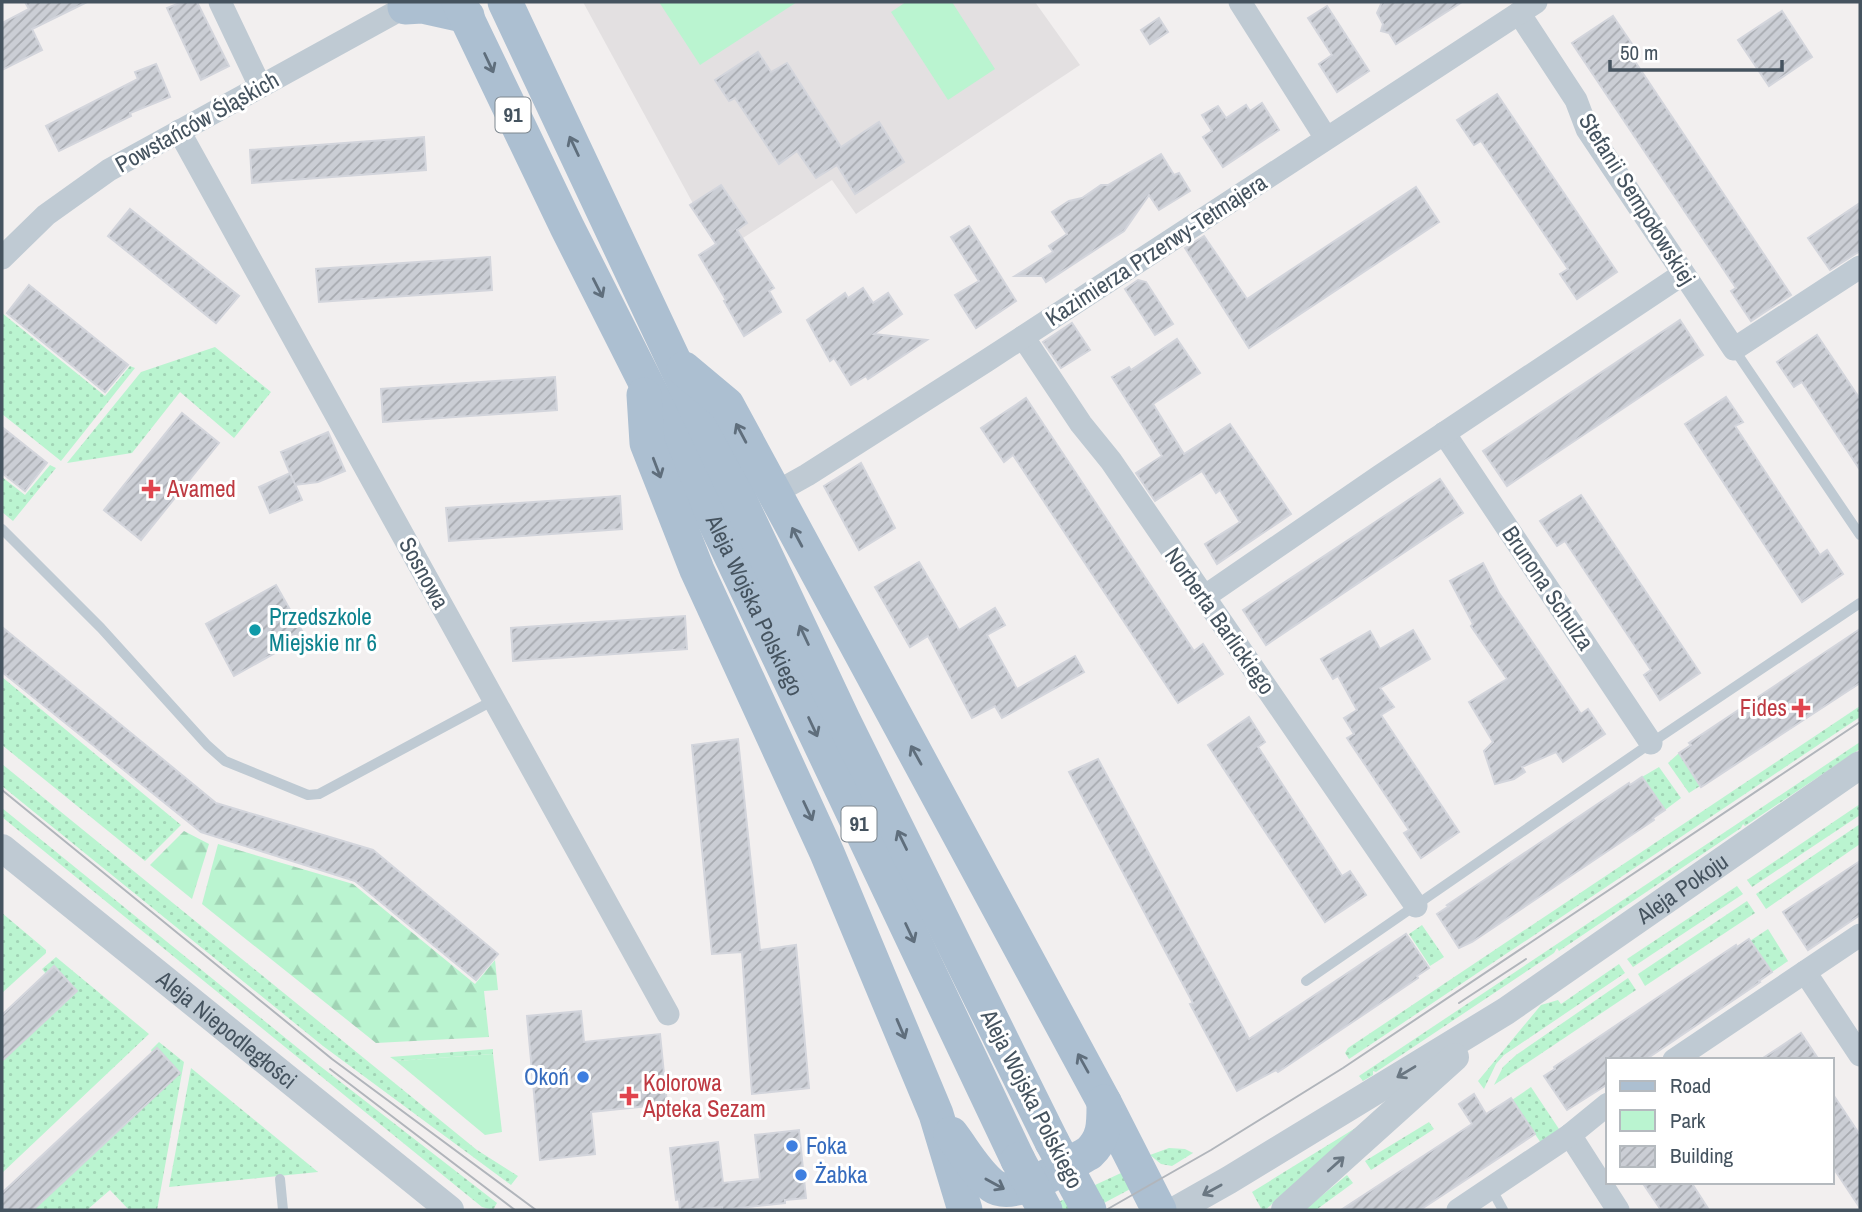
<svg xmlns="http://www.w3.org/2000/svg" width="1862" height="1212" viewBox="0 0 1862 1212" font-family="'Archivo Narrow',sans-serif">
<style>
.education{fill:#e3e0e1}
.grass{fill:url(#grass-dots)}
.forest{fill:url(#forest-firs)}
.park{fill:#baf4d0}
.building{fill:url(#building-hatch);stroke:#d3d5dc;stroke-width:2}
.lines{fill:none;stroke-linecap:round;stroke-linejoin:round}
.service{stroke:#bfcad3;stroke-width:10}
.minor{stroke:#bfcad3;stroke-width:23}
.tertiary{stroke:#bfcad3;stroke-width:28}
.primary{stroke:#acbfd1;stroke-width:35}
.tram{stroke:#b1b5bb;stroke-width:2}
.primary-bridge{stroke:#acbfd1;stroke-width:35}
.oneway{stroke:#5f6e7c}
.oneway2{stroke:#6a7782}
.health-dot{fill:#e0444e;stroke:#fff;stroke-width:2.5}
.culture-dot{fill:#0f9aa8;stroke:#fff;stroke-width:2.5}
.shop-dot{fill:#3f7fe0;stroke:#fff;stroke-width:2.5}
.labels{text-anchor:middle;stroke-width:6;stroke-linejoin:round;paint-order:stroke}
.shield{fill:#fff;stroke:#7d878f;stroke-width:2}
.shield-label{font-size:21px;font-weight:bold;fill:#45535f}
.street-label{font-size:23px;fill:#45535f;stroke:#fff}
.health-label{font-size:23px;fill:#be3a42;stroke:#fff;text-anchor:start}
.culture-label{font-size:23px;fill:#0d838f;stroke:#fff;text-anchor:start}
.shop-label{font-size:23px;fill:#366cbe;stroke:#fff;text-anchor:start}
</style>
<defs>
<pattern id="grass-dots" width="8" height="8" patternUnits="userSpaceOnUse" patternTransform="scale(1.75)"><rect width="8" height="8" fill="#baf4d0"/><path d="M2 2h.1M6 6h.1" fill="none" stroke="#a1d3b5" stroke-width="1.8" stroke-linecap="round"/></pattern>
<pattern id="forest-firs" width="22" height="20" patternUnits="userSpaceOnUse" patternTransform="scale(1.75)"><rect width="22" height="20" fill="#baf4d0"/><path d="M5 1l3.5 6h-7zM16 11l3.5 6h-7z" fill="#a1d3b5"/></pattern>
<pattern id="building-hatch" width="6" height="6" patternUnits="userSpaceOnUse" patternTransform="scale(1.75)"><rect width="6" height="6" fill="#cbced5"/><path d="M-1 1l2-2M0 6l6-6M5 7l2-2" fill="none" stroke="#a7aab0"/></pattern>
</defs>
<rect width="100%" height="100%" fill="#f2efef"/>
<path class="education" d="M583,2H1035L1080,65L856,214L832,180L720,253Z"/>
<g class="grass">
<path d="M2,313L105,396L130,366L135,368L61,461L2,414Z"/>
<path d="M215,347L271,392L234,438L180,392L132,453L67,463L141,372Z"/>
<path d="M50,465L56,468L13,521L2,512V477L25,495Z"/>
<path d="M2,677L181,825L145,861L2,745Z"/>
<path d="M1860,706V717L1349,1059L1345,1053L1348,1048Z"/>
<path d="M1860,742V749L1745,826L1743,824L1741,828L1559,951L1557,948L1554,953L1376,1072L1373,1071V1075L1363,1081L1359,1076Z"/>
<path d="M1679,753L1700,786L1689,793L1668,763Z"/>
<path d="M2,764L477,1150L518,1176L511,1185L323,1046L2,786Z"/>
<path d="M1659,767L1681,798L1665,810L1642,777Z"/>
<path d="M1860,804V815L1752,887L1747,880Z"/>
<path d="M2,808L320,1066L497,1203L493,1210L482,1207L2,817Z"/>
<path d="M1860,824V844L1766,909L1756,894Z"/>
<path d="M1737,886L1743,894L1633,967L1627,959Z"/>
<path d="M1747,901L1755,913L1645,986L1638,974Z"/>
<path d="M2,913L46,950V953L2,993Z"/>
<path d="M1422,925L1444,957L1430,966L1409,934Z"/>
<path d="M1768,929L1788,961L1772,972L1750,941Z"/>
<path d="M56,957L149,1034L2,1173V1061L77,991L54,966L46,974L42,969Z"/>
<path d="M1619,964L1625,973L1504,1055L1496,1064L1484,1089L1478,1081L1541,1005L1558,1000L1561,1004Z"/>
<path d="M1628,978L1636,990L1494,1085L1503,1067L1516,1055Z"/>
<path d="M159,1042L184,1062L157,1210H129L110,1190L87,1210H33L180,1073L157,1048L152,1052L151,1050Z"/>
<path d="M493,1049V1054L396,1061L390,1057Z"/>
<path d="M191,1068L318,1172L169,1187Z"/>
<path d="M1531,1087L1559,1129L1541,1143L1512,1100Z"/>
<path d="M1429,1122L1434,1129L1371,1170L1365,1161Z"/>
<path d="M1362,1124L1365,1127L1265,1210H1262L1252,1192Z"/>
<path d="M1169,1148L1185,1149L1193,1153L1172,1166L1161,1164L1150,1155Z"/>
<path d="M1121,1173L1134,1187L1091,1210H1041Z"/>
<path d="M1347,1175L1353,1183L1316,1210H1304Z"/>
</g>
<g class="forest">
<path d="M184,831L209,844L192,899L150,865Z"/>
<path d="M218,844L353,884L475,984L495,960L498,990L484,991L489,1037L376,1043L202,904Z"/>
</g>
<g class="park">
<path d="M659,2H797L700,65Z"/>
<path d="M906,2H952L995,69L948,100L891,12Z"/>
<path d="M493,1054L502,1132L485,1135L396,1061Z"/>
</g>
<g class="building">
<path d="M25,2H87L32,29L42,50L2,70V23L29,9Z"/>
<path d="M182,2H197L229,66L201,80L167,8Z"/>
<path d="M1382,2H1462L1396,44L1389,33L1381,31L1383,24L1377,13Z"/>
<path d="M1327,6L1369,71L1337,92L1319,64L1332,55L1308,18Z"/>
<path d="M1782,11L1812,57L1769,86L1738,40Z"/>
<path d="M1613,16L1636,50L1630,54L1791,295L1751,321L1731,291L1736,288L1572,43Z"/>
<path d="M1159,18L1168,32L1150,44L1141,30Z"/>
<path d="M758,52L771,72L787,63L841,147L879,122L904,162L855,194L837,165L816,178L797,151L779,164L735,98L729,101L715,80Z"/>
<path d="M156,64L170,97L130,113L131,116L59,151L46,126L138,79L135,72Z"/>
<path d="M1497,94L1617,272L1577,299L1560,274L1568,269L1481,141L1474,145L1457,120Z"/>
<path d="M1262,103L1279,130L1223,167L1203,137L1212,131L1202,115L1218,106L1226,118L1246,105L1250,111Z"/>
<path d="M424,137L426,170L252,183L250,150Z"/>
<path d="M1161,154L1174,175L1179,173L1190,191L1159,210L1149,195L1124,231L1046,282L1042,276H1015L1053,252L1049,246L1067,234L1052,212L1069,201L1082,198L1101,185H1108Z"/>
<path d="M721,185L747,223L737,230L774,288L769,291L781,312L744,336L724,301L726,300L699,255L716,244L690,205Z"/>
<path d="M1416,187L1439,222L1249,348L1185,248L1204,236L1247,299Z"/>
<path d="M1860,203V251L1830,270L1808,238Z"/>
<path d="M130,209L239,296L216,323L108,236Z"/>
<path d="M969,226L1016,301L976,328L955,295L979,281L951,237Z"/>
<path d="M490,257L492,290L319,302L316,269Z"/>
<path d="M1138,280L1146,282L1173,324L1155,335L1125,289Z"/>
<path d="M29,285L128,365L105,392L7,313Z"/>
<path d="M863,288L873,303L888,293L902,314L874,334L927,340L868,379L866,376L851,385L834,358L830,361L807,320L845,293L848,298Z"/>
<path d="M1680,320L1703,355L1507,486L1483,451Z"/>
<path d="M1072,323L1090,350L1061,368L1043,342Z"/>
<path d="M1817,335L1860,399V470L1802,382L1794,387L1777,362Z"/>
<path d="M1177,339L1200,373L1153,404L1184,454L1230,424L1291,514L1217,564L1205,544L1240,522L1220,490L1216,493L1202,471L1155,501L1136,473L1162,456L1112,377L1129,367L1131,370Z"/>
<path d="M555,377L557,410L383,422L381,389Z"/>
<path d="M1726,397L1743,422L1735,426L1820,555L1827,550L1843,574L1802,602L1685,424Z"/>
<path d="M1026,398L1194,651L1203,644L1223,674L1178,703L1013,455L1004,462L981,428Z"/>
<path d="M182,413L219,443L141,540L104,510Z"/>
<path d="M2,427L47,463L25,491L2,473Z"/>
<path d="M328,432L345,471L318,482L295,485L281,452Z"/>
<path d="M861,463L895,528L859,550L824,486Z"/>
<path d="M290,473L302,500L270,513L259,487Z"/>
<path d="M1440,479L1463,513L1266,645L1243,610Z"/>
<path d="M1581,495L1700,673L1660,700L1644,675L1651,670L1565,541L1557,546L1540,521Z"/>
<path d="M620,496L622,529L449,541L446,508Z"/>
<path d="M919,562L959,630L995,608L1005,625L987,635L1017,689L1075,656L1084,672L1002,718L995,706L972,718L928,636L910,647L875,587Z"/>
<path d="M1483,563L1499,593L1581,714L1588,709L1605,734L1563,762L1556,752L1522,767L1525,772L1514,779L1495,784L1484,751L1493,742L1469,702L1507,679L1471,626L1473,624L1450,581Z"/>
<path d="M276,585L305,636L234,676L206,624Z"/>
<path d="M685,616L687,649L513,661L511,628Z"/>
<path d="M2,627L216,803L373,850L498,954L476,980L355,881L201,832L2,672Z"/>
<path d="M1860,629V683L1701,787L1679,753L1691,745L1689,743Z"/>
<path d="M1413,630L1430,659L1380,688L1394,707L1381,715L1459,832L1421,858L1404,833L1409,830L1347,738L1354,734L1344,718L1357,710L1338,676L1333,679L1321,659L1370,631L1380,649Z"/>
<path d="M1249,717L1265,742L1258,747L1342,876L1350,871L1366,895L1325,922L1208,745Z"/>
<path d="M738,739L760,950L796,945L809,1088L752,1094L742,952L712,954L692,745Z"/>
<path d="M1098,759L1249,1039L1406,934L1429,968L1417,976L1418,978L1278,1072L1276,1070L1237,1091L1190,1004L1193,1003L1069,772Z"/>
<path d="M1642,777L1665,810L1653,818L1654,820L1472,942L1459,948L1437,914L1449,906L1447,905L1629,783L1630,785Z"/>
<path d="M1860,861V915L1808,950L1783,912Z"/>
<path d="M1749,939L1772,972L1759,981L1760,982L1645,1060H1608V1084L1567,1110L1544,1076L1555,1069L1554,1067L1736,945L1737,947Z"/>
<path d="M54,966L77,991L2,1061V1015Z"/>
<path d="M581,1011L584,1042L660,1034L667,1104L591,1112L595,1154L540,1160L527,1016Z"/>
<path d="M1801,1033L1819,1060H1760Z"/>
<path d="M157,1048L180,1073L33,1210H2V1193Z"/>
<path d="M1832,1093L1860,1135V1208L1832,1166Z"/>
<path d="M1474,1094L1486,1114L1511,1098L1535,1134L1420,1210H1341L1472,1124L1459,1104Z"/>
<path d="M799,1130L806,1198L785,1200V1203L722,1210V1207L680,1210L679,1199L676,1200L670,1148L718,1142L723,1183L760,1179L755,1135Z"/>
<path d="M1642,1182H1691L1709,1210H1661Z"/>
</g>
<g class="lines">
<g class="service">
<path d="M1734,349L1860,535"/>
<path d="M2,529L101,628L207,745L225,761L308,795L319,794L494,700"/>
<path d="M1306,981L1651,743L1860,603"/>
<path d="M280,1179L283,1210"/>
<path d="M1491,1188L1503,1210"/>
</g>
<g class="minor">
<path d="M220,2L260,86"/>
<path d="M1240,2L1326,138"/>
<path d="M1519,13L1576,100L1587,129L1734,349L1860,267"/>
<path d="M179,131L668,1014"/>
<path d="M2,258L46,215L109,170L405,7"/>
<path d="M1023,337L1081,424L1111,461L1416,906"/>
<path d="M1444,433L1651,743"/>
<path d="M773,494L807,475L986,361L1536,2"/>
<path d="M1204,597L1380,476L1683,274"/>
<path d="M1805,972L1860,1055"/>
<path d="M1674,1060L1860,935"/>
<path d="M1570,1135L1618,1210"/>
<path d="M1458,1210L1570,1135L1608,1104"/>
</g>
<g class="tertiary">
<path id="s1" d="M2,848L450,1210"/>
<path id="s2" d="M1176,1210L1229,1180L1506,1011L1860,765"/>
<path d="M1285,1210L1455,1057"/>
</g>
<g class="primary">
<path d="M408,2L405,7L422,6L467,16"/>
<path id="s3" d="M459,2L567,227L699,488L1018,1160"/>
<path d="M505,2L843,720L1052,1142"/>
<path d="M684,369L727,405L1104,1102L1159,1210"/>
<path d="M644,395L647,443L697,570L827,853L936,1114L965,1210"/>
<path d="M951,1134C964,1151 976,1173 993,1186C1015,1201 1068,1164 1089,1153C1105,1138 1104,1123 1104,1102"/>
</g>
<g class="tram">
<path d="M2,790L332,1059L536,1210"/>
<path d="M1459,1003L1526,959"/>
<path d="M330,1069L515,1210"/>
<path d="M1106,1210L1211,1150L1343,1068L1860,722"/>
</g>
<g class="primary-bridge">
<path d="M1052,1142L1089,1210"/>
<path d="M1018,1160L1045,1210"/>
</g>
</g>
<defs><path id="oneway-shaft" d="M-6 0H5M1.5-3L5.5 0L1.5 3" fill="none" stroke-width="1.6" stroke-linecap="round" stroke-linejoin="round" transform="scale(1.75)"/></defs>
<g class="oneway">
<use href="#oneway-shaft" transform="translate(489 63) rotate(65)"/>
<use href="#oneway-shaft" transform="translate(574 146) rotate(-115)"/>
<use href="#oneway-shaft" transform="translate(598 288) rotate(63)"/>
<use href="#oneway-shaft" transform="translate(741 433) rotate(-118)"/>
<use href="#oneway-shaft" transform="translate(657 468) rotate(69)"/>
<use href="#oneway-shaft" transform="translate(797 537) rotate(-118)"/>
<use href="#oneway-shaft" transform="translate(804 635) rotate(-115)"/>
<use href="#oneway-shaft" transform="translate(813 727) rotate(65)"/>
<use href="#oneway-shaft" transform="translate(916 755) rotate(-119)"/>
<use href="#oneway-shaft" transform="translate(808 811) rotate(65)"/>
<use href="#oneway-shaft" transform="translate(902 840) rotate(-116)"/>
<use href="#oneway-shaft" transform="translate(910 933) rotate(65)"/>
<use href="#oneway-shaft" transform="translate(901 1029) rotate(67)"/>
<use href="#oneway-shaft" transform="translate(1083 1063) rotate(-119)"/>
<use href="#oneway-shaft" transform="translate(995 1184) rotate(29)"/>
</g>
<g class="oneway2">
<use href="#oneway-shaft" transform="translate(1406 1072) rotate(149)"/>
<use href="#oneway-shaft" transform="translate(1336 1164) rotate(-42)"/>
<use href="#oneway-shaft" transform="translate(1212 1190) rotate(151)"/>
</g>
<g class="health-dot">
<path d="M147.5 478.5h7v7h7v7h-7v7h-7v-7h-7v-7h7z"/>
<path d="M1797.5 697.5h7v7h7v7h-7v7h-7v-7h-7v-7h7z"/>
<path d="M625.5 1085.5h7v7h7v7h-7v7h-7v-7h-7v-7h7z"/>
</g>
<circle class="culture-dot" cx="255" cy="630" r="7"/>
<g class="shop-dot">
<circle cx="583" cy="1077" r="7"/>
<circle cx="792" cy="1146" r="7"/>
<circle cx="801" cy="1175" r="7"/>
</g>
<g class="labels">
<g class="shield">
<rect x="495.5" y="97.5" width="35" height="35" rx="5"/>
<rect x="841.5" y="806.5" width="35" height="35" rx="5"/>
</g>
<g class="shield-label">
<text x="513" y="122">91</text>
<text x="859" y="831">91</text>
</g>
<g class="street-label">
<text transform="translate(197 122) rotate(-29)" y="8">Powstańców Śląskich</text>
<text transform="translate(1637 199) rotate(58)" y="8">Stefanii Sempołowskiej</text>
<text transform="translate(1156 250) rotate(-33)" y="8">Kazimierza Przerwy-Tetmajera</text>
<text transform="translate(424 573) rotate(61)" y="8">Sosnowa</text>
<text transform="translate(1548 588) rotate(56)" y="8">Brunona Schulza</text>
<text dy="8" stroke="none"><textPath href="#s3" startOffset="672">Aleja Wojska Polskiego</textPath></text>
<text transform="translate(1220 621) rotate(55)" y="8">Norberta Barlickiego</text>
<text dy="8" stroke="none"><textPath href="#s2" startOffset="600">Aleja Pokoju</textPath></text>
<text dy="8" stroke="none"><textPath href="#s1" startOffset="289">Aleja Niepodległości</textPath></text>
<text transform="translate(1032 1099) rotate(63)" y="8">Aleja Wojska Polskiego</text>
</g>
<g class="health-label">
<text x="167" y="497">Avamed</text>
<text x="1787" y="716" text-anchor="end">Fides</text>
<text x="643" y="1091">Kolorowa<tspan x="643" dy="26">Apteka Sezam</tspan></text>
</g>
<g class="culture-label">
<text x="269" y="625">Przedszkole<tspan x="269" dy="26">Miejskie nr 6</tspan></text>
</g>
<g class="shop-label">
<text x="569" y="1085" text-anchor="end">Okoń</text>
<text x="806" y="1154">Foka</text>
<text x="815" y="1183">Żabka</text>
</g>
</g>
<rect width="1862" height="1212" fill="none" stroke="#45535f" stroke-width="7"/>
<rect x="1606" y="1058" width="228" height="126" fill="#ffffff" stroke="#b5babf" stroke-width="2"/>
<rect x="1620" y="1081" width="35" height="10" fill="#acbfd1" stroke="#b5babf" stroke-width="2"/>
<text x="1670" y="1093" font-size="21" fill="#45535f">Road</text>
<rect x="1620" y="1110" width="35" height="21" fill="#baf4d0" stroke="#b5babf" stroke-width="2"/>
<text x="1670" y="1128" font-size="21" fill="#45535f">Park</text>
<rect x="1620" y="1146" width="35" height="21" fill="url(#building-hatch)" stroke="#b5babf" stroke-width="2"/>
<text x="1670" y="1163" font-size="21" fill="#45535f">Building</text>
<path d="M1610 60v10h172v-10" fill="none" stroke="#45535f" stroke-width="3.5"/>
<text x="1620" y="60" font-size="21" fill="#45535f" stroke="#ffffff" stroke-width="5" paint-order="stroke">50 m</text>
</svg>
